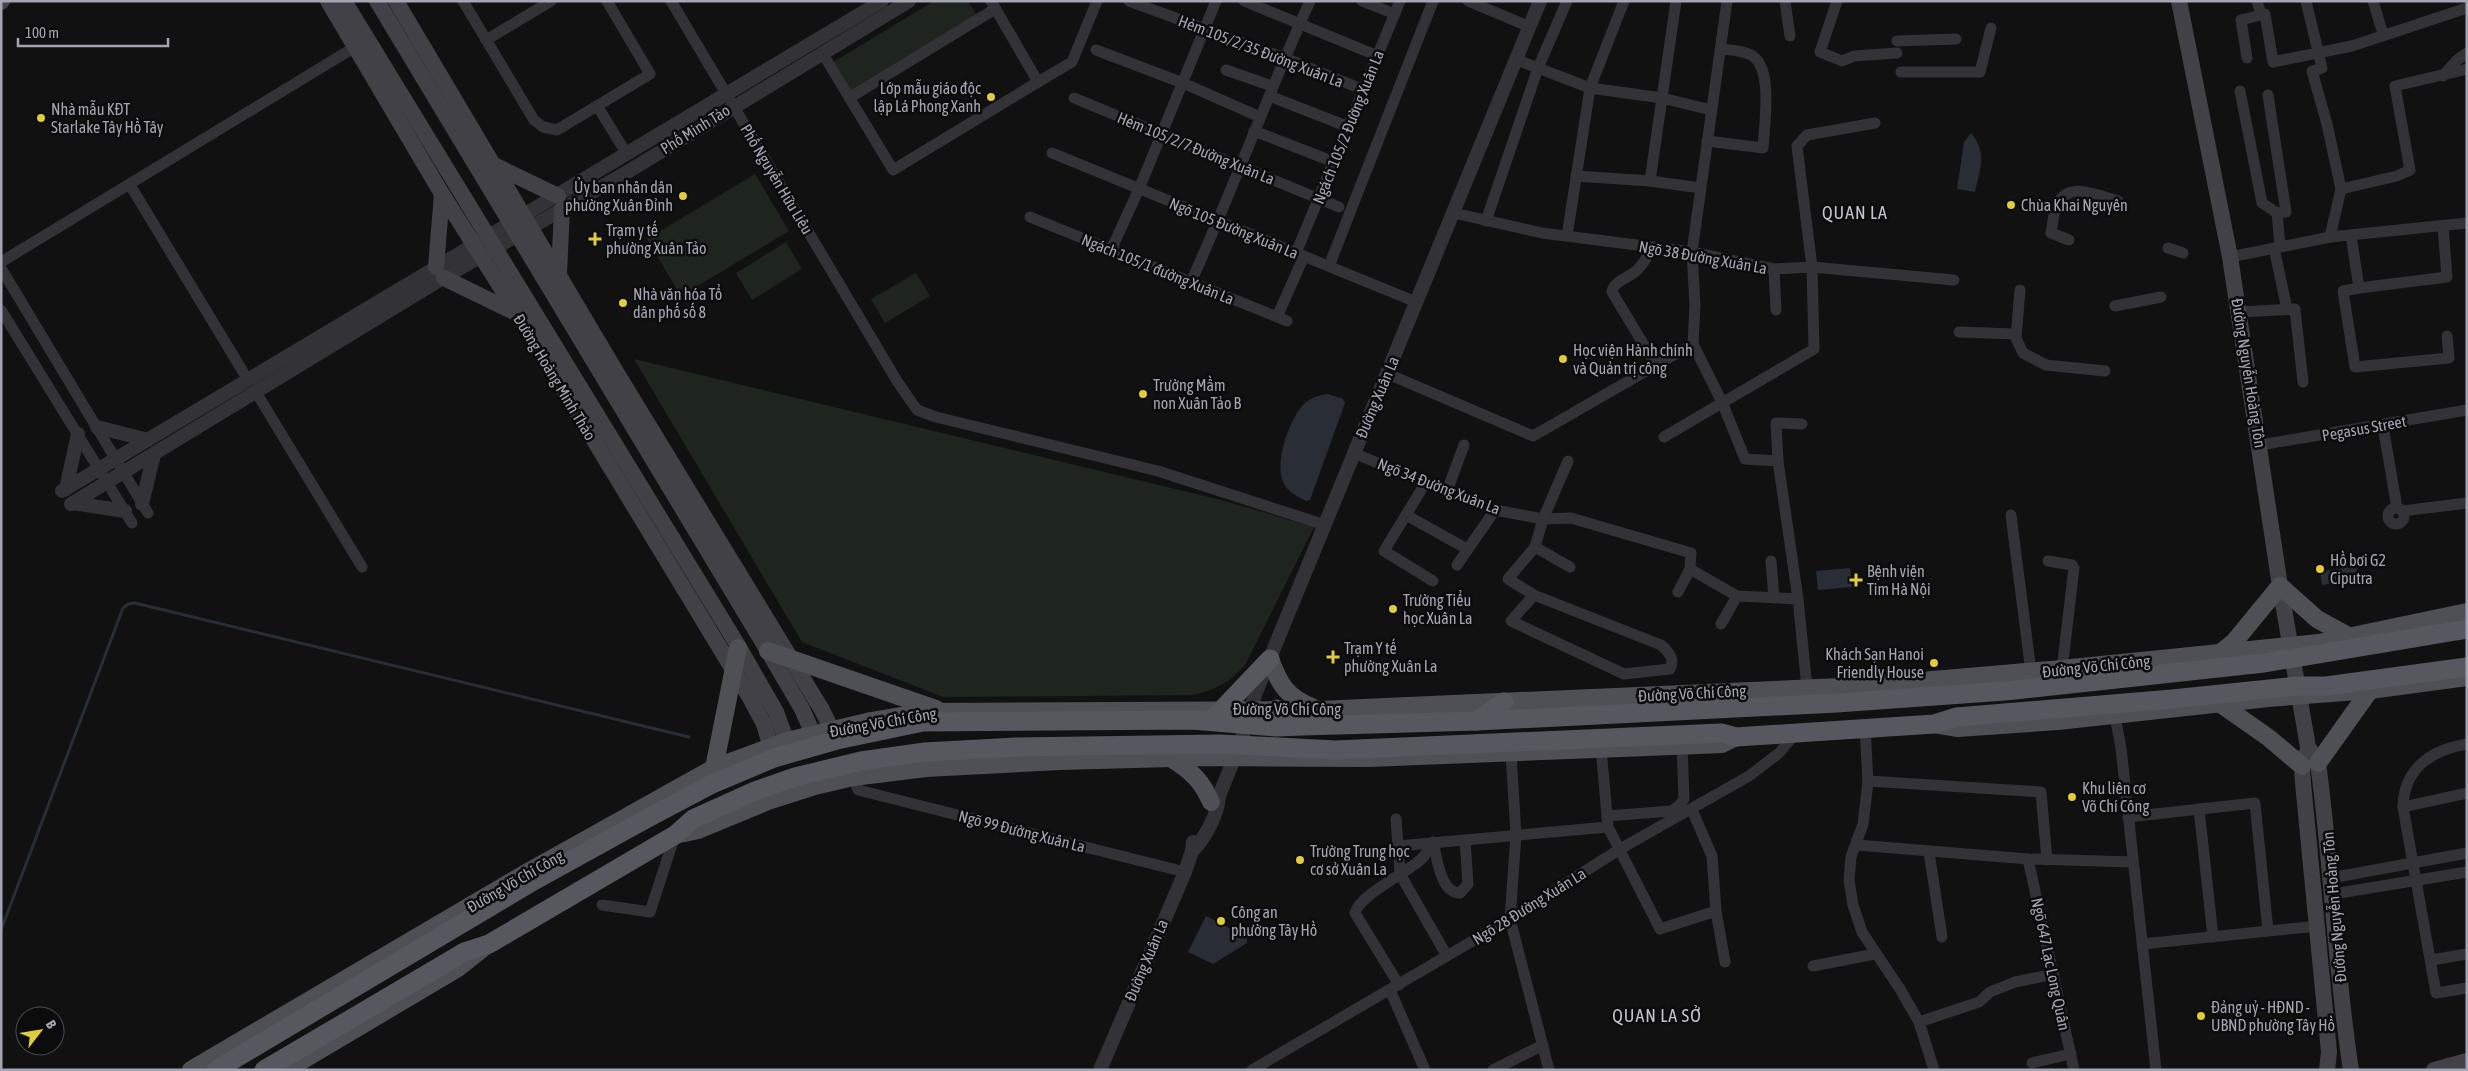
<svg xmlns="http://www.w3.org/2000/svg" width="2468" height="1071" viewBox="0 0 2468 1071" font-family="'Asap Condensed',sans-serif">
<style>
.green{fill:#1e251f}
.water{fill:#292d35}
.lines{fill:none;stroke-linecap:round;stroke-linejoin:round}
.stream{stroke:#292d35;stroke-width:3}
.minor{stroke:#333237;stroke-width:11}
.tertiary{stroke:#333237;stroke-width:14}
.secondary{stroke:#414147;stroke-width:16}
.primary{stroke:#4f4f56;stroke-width:18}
.trunk{stroke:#57575f;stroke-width:19}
.poi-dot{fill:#e1cc3a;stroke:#0c0c0d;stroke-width:2}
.labels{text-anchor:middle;stroke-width:5;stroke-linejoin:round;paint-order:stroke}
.street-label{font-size:16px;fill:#a4a5b2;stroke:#0c0c0d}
.poi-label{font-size:16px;fill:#a4a5b2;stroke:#0c0c0d;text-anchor:start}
.neighbourhood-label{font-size:18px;letter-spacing:1px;fill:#c4c5ce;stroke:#0c0c0d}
</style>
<rect width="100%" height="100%" fill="#111112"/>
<g class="green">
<path d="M934,1H968L976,15L848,94L830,64Z"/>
<path d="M755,174L789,231L681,296L647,239Z"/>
<path d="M786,242L802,269L752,300L736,273Z"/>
<path d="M916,273L930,296L885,323L871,299Z"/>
<path d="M634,359L1221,500L1314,527L1245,665C1230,683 1213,691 1191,695L943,697L802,642Z"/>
</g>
<g class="water">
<path d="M1971,133C1988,154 1980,168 1975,192L1957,189L1964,142Z"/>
<path d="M1328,394L1343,399L1345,403L1310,500L1307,501C1297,497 1288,492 1283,482C1274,462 1290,416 1306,402C1313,397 1320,395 1328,394Z"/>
<path d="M2356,566L2358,579L2322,585L2320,572Z"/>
<path d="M1850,568L1852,587L1818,590L1816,571Z"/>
<path d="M1206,916L1247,937V943L1213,964L1188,952Z"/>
</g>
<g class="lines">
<path class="stream" d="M1,930L123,608L128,604L135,603L689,737"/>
<g class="minor">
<path d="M463,1L534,120L543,127L557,130L650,74L607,1"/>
<path d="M671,1L897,381L917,410L936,417L1158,471L1325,525"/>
<path d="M991,1L1038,82L1072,62L1097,1"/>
<path d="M1129,1L1285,58L1364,90"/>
<path d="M1244,1L1378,56"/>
<path d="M1362,1L1395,14"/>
<path d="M1468,1L1530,27"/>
<path d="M1727,1L1692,252L1695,305L1693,344L1722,402L1745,459L1778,461L1798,599"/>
<path d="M1785,1L1790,36"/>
<path d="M1837,1L1820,52L1842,61L1854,56L1897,53"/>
<path d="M2257,1L2261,15"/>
<path d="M2373,1L2383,34"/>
<path d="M486,40L551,1"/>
<path d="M1897,41L1956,39"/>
<path d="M1096,50L1183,83L1260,117"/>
<path d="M823,54L893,170L1038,82"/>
<path d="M2247,58L2241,20L2265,14L2273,62L2352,46L2467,8"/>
<path d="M1517,60L1590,88L1662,98L1711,110"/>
<path d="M1226,70L1272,86"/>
<path d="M1901,72H1980L1991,28"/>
<path d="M2443,76L2456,61L2467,53"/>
<path d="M2240,91L2262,203L2277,213"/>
<path d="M2268,95L2286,212L2277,213L2280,246"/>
<path d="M1269,96L1349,127"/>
<path d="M849,98L995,9"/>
<path d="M1074,98L1339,207"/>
<path d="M598,107L626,153"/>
<path d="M1254,131L1334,162"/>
<path d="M1707,141L1763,148C1764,126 1774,67 1751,55C1742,50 1730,50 1720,49"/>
<path d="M1052,153L1416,302"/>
<path d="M1576,176L1650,181L1701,188"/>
<path d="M1650,181L1676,1"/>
<path d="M130,185L248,380"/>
<path d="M2341,189L2397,176L2410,170L2395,86L2467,69"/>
<path d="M1454,213L1542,233L1692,252L1774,269L1812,267L1954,280"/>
<path d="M1030,217L1287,321"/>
<path d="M1486,221L1538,68L1567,1"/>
<path d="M2351,235L2359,288L2447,277L2443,226"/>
<path d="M1567,236L1590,88L1624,1"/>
<path d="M2330,237L2467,223"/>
<path d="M2069,240L2051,233C2053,224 2053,211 2058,203C2070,181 2100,196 2118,201"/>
<path d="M1653,247C1648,256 1643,265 1636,271C1628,278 1614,281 1612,292L1656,365"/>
<path d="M2168,248L2183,253"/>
<path d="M2274,248L2287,309"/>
<path d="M1111,250L1139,189L1216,1"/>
<path d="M1296,253L1400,1"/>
<path d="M2230,257L2330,237L2341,189L2327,124L2312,71L2322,68L2306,1"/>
<path d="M1,262L355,47"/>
<path d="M1329,266L1433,1"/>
<path d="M1,268L148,513"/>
<path d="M1774,269L1776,310"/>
<path d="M1191,282C1233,189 1268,94 1310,1"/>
<path d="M2359,288L2343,291L2355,367L2449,358L2447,336"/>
<path d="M2020,290L2016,338L2023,353L2046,365L2105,371"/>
<path d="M2115,306L2161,297"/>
<path d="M1,310L132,523"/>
<path d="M2239,312L2295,309L2303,382"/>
<path d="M1277,317L1304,256"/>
<path d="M1959,332L2016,334"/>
<path d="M1388,374L1533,436L1693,344"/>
<path d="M256,392L362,567"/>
<path d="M2383,426L2397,508"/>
<path d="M1664,437L1814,349L1812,267L1797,146L1807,135L1875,123"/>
<path d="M2260,445L2467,410"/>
<path d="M1353,453L1495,510L1543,519L1571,518L1691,553L1690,569L1737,596L1798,599L1807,688"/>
<path d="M1778,461L1776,423L1802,424"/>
<path d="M1426,482L1384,551L1433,581"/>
<path d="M1447,491L1464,445"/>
<circle cx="2396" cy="516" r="8"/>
<path d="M2402,511L2467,503"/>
<path d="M1406,515L1467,549"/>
<path d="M2011,515L2031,672"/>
<path d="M1535,547L1570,567"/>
<path d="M1771,561L1774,598"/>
<path d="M2048,561L2072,565L2074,568L2062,669"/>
<path d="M1457,565L1495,510"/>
<path d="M1678,592L1690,569"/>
<path d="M1534,595L1661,645C1669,652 1675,659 1670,669L1624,674L1511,621L1534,595L1508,579L1535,547L1543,519L1568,461"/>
<path d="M1721,624L1737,596"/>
<path d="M2115,716L2121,748L2156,1070"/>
<path d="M1865,727L1868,782L1863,824L1851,857L1849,880L1853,905L1862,932L1900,989L1919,1022L1934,1070"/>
<path d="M2467,744C2431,750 2404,768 2403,807L2436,993L2467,988"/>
<path d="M1601,748L1608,827L1660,929L1716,911L1725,962"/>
<path d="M1511,753L1516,835L1510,919L1549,1070"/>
<path d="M853,777L858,790L1185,872"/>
<path d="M1868,781L2041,792L2047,860"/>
<path d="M2403,807L2467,793"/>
<path d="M2199,809L2213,937"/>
<path d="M1692,810L1712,856L1716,911"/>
<path d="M1607,816L1671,811L1679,806L1684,799L1682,745"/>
<path d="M2128,817L2255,803L2268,931"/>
<path d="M1396,819L1398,846"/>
<path d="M1433,842C1437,857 1440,893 1460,893L1468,884L1465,840"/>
<path d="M1857,845L2028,859L2133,862"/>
<path d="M1929,852L1942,937"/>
<path d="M2028,859L2074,1070"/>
<path d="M2331,878L2467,853"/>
<path d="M2333,894L2467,872"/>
<path d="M602,905L650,912L675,835"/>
<path d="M2142,944L2318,926"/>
<path d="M1447,956L1400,874L1398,846L1608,827"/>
<path d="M2431,960L2467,954"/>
<path d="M1813,966L1875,954"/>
<path d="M1399,985L1355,913C1360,895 1404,874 1419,861C1425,857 1429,849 1433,842"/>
<path d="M1390,990L1425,1070"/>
<path d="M1919,1022L1979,1002L1990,992L2015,982L2054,974"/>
<path d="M2032,1063L2071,1054"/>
<path d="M1252,1070L1510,919L1620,849L1749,776L1779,753L1797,732"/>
<path d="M1493,1070L1543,1045"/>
</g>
<g class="tertiary">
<path d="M97,427L148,440"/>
<path d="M66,489L78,434"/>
<path d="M62,491L882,1"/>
<path d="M73,503L125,511"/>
<path d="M71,504L438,281L629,171L909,1"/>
<path d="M142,504L154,454"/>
<path d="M1192,851C1205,839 1218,814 1219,796L1240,744L1256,692L1540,1"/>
<path d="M1100,1070L1185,872L1192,851L1193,842"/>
</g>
<g class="secondary">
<path d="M328,1L442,194L517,313L749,696L764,724L774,758"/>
<path d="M344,1L737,644L776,712L791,753"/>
<path d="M377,1L768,651L802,709L818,745"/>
<path d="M396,1L615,370L822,710L837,740"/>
<path d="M2179,1L2230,257L2280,586L2303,718L2308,747L2318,763C2332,865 2335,968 2351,1070"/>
<path d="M1,2L2,1"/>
<path d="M494,165L558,196"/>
<path d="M436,267L442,194"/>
<path d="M559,274L562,209"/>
<path d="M444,278L516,313"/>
<path d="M2306,754L2302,766L2303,783L2329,1052L2327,1070"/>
<path d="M2434,1070L2467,1061"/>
</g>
<g class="primary">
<path d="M768,651L936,709"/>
<path d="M2220,653L2234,642L2280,586L2317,619L2350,637"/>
<path d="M1270,659C1280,686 1287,697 1314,708"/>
<path d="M2222,705L2269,738L2302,766"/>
<path d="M1934,724L1958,728L2058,721L2268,698L2370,690L2467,677"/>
<path d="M1172,759C1191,771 1202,781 1211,802"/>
<path d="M2318,763L2370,690"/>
<path d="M714,768L738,648"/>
<path d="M675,835L698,830L768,801L815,786L853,777L926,768L1060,761L1209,757L1368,758L1698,745L1722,744L1736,737"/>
<path d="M191,1070L526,873L714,768L787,741L871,721L924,712L1319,710L1863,686L2062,669L2319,643L2467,612"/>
<path d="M286,1070L458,968L487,945"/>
</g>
<g class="trunk">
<path d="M1211,721L1270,659"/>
<path d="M1477,721L1504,702"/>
<path d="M1246,724L1277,709"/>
<path d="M216,1070L530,883L646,819L710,785L774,758L837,740L923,722L1192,720L1276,727L1303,726L1477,721L1837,703L2005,691L2264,663L2467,629"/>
<path d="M264,1070L451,960L464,952L489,944L675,835L693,819L755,791L795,777L861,761L925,752L1016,747L1220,744L1335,750L1721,733L1736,737L1934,724L1956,717L2172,699L2297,686H2326L2467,667"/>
</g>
</g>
<g class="poi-dot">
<circle cx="991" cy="97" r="5"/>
<circle cx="41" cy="118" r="5"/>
<circle cx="683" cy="196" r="5"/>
<circle cx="2011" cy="205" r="5"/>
<path d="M592.5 231.5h5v5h5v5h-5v5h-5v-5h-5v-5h5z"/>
<circle cx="623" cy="303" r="5"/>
<circle cx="1563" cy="359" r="5"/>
<circle cx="1143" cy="394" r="5"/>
<circle cx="2320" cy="569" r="5"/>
<path d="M1853.5 572.5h5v5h5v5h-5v5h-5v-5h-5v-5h5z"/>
<circle cx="1393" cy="609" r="5"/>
<path d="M1330.5 649.5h5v5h5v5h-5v5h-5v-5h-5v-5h5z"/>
<circle cx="1934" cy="663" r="5"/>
<circle cx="2072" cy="797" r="5"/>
<circle cx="1300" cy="860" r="5"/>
<circle cx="1221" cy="921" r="5"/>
<circle cx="2201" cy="1016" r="5"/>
</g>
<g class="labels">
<g class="street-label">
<text transform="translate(1261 51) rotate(21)" y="6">Hẻm 105/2/35 Đường Xuân La</text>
<text transform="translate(1348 127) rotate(-68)" y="6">Ngách 105/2 Đường Xuân La</text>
<text transform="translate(695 129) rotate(-32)" y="6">Phố Minh Tảo</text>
<text transform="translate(1196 148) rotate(22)" y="6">Hẻm 105/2/7 Đường Xuân La</text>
<text transform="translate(777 179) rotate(59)" y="6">Phố Nguyễn Hữu Liêu</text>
<text transform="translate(1234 228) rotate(22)" y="6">Ngõ 105 Đường Xuân La</text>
<text transform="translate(1703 257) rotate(10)" y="6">Ngõ 38 Đường Xuân La</text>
<text transform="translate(1158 269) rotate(22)" y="6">Ngách 105/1 đường Xuân La</text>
<text transform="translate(2249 373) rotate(81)" y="6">Đường Nguyễn Hoàng Tôn</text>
<text transform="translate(555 377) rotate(59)" y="6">Đường Hoàng Minh Thảo</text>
<text transform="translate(1377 397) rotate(-67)" y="6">Đường Xuân La</text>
<text transform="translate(2364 428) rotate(-10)" y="6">Pegasus Street</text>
<text transform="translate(1439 486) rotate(21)" y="6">Ngõ 34 Đường Xuân La</text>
<text transform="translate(2096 666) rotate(-6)" y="6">Đường Võ Chí Công</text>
<text transform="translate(1692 693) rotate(-3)" y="6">Đường Võ Chí Công</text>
<text x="1287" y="715">Đường Võ Chí Công</text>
<text transform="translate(883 722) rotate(-10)" y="6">Đường Võ Chí Công</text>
<text transform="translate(1022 831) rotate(14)" y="6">Ngõ 99 Đường Xuân La</text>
<text transform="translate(515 881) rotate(-30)" y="6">Đường Võ Chí Công</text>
<text transform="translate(1529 906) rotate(-32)" y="6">Ngõ 28 Đường Xuân La</text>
<text transform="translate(2334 907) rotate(-95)" y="6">Đường Nguyễn Hoàng Tôn</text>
<text transform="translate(1146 960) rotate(-67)" y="6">Đường Xuân La</text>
<text transform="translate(2051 964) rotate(78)" y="6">Ngõ 647 Lạc Long Quân</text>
</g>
<g class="poi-label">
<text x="981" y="94" text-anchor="end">Lớp mẫu giáo độc<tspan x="981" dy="18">lập Lá Phong Xanh</tspan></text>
<text x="51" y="115">Nhà mẫu KĐT<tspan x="51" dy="18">Starlake Tây Hồ Tây</tspan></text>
<text x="673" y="193" text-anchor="end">Ủy ban nhân dân<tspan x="673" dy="18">phường Xuân Đỉnh</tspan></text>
<text x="2021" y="211">Chùa Khai Nguyên</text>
<text x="606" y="236">Trạm y tế<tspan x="606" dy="18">phường Xuân Tảo</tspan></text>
<text x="633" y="300">Nhà văn hóa Tổ<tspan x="633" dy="18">dân phố số 8</tspan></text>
<text x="1573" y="356">Học viện Hành chính<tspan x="1573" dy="18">và Quản trị công</tspan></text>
<text x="1153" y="391">Trường Mầm<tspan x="1153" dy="18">non Xuân Tảo B</tspan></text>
<text x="2330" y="566">Hồ bơi G2<tspan x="2330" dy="18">Ciputra</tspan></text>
<text x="1867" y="577">Bệnh viện<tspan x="1867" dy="18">Tim Hà Nội</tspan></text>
<text x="1403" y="606">Trường Tiểu<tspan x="1403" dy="18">học Xuân La</tspan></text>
<text x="1344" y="654">Trạm Y tế<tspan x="1344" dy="18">phường Xuân La</tspan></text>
<text x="1924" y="660" text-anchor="end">Khách Sạn Hanoi<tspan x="1924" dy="18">Friendly House</tspan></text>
<text x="2082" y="794">Khu liên cơ<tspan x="2082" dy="18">Võ Chí Công</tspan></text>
<text x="1310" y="857">Trường Trung học<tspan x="1310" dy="18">cơ sở Xuân La</tspan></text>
<text x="1231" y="918">Công an<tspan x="1231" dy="18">phường Tây Hồ</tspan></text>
<text x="2211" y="1013">Đảng uỷ - HĐND -<tspan x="2211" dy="18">UBND phường Tây Hồ</tspan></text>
</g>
<g class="neighbourhood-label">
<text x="1855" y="219">QUAN LA</text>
<text x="1657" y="1022">QUAN LA SỞ</text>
</g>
</g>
<rect width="2468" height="1071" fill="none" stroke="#a4a5b2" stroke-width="5"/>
<g transform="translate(40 1031) rotate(59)"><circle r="24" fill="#0c0c0d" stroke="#49494f"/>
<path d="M0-4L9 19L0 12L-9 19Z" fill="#e1cc3a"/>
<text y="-8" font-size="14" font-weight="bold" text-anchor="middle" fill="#a4a5b2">B</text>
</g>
<path d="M18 38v8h150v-8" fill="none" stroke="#a4a5b2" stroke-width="2.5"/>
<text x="25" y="38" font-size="15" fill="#a4a5b2" stroke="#0c0c0d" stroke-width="4" paint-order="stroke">100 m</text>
</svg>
